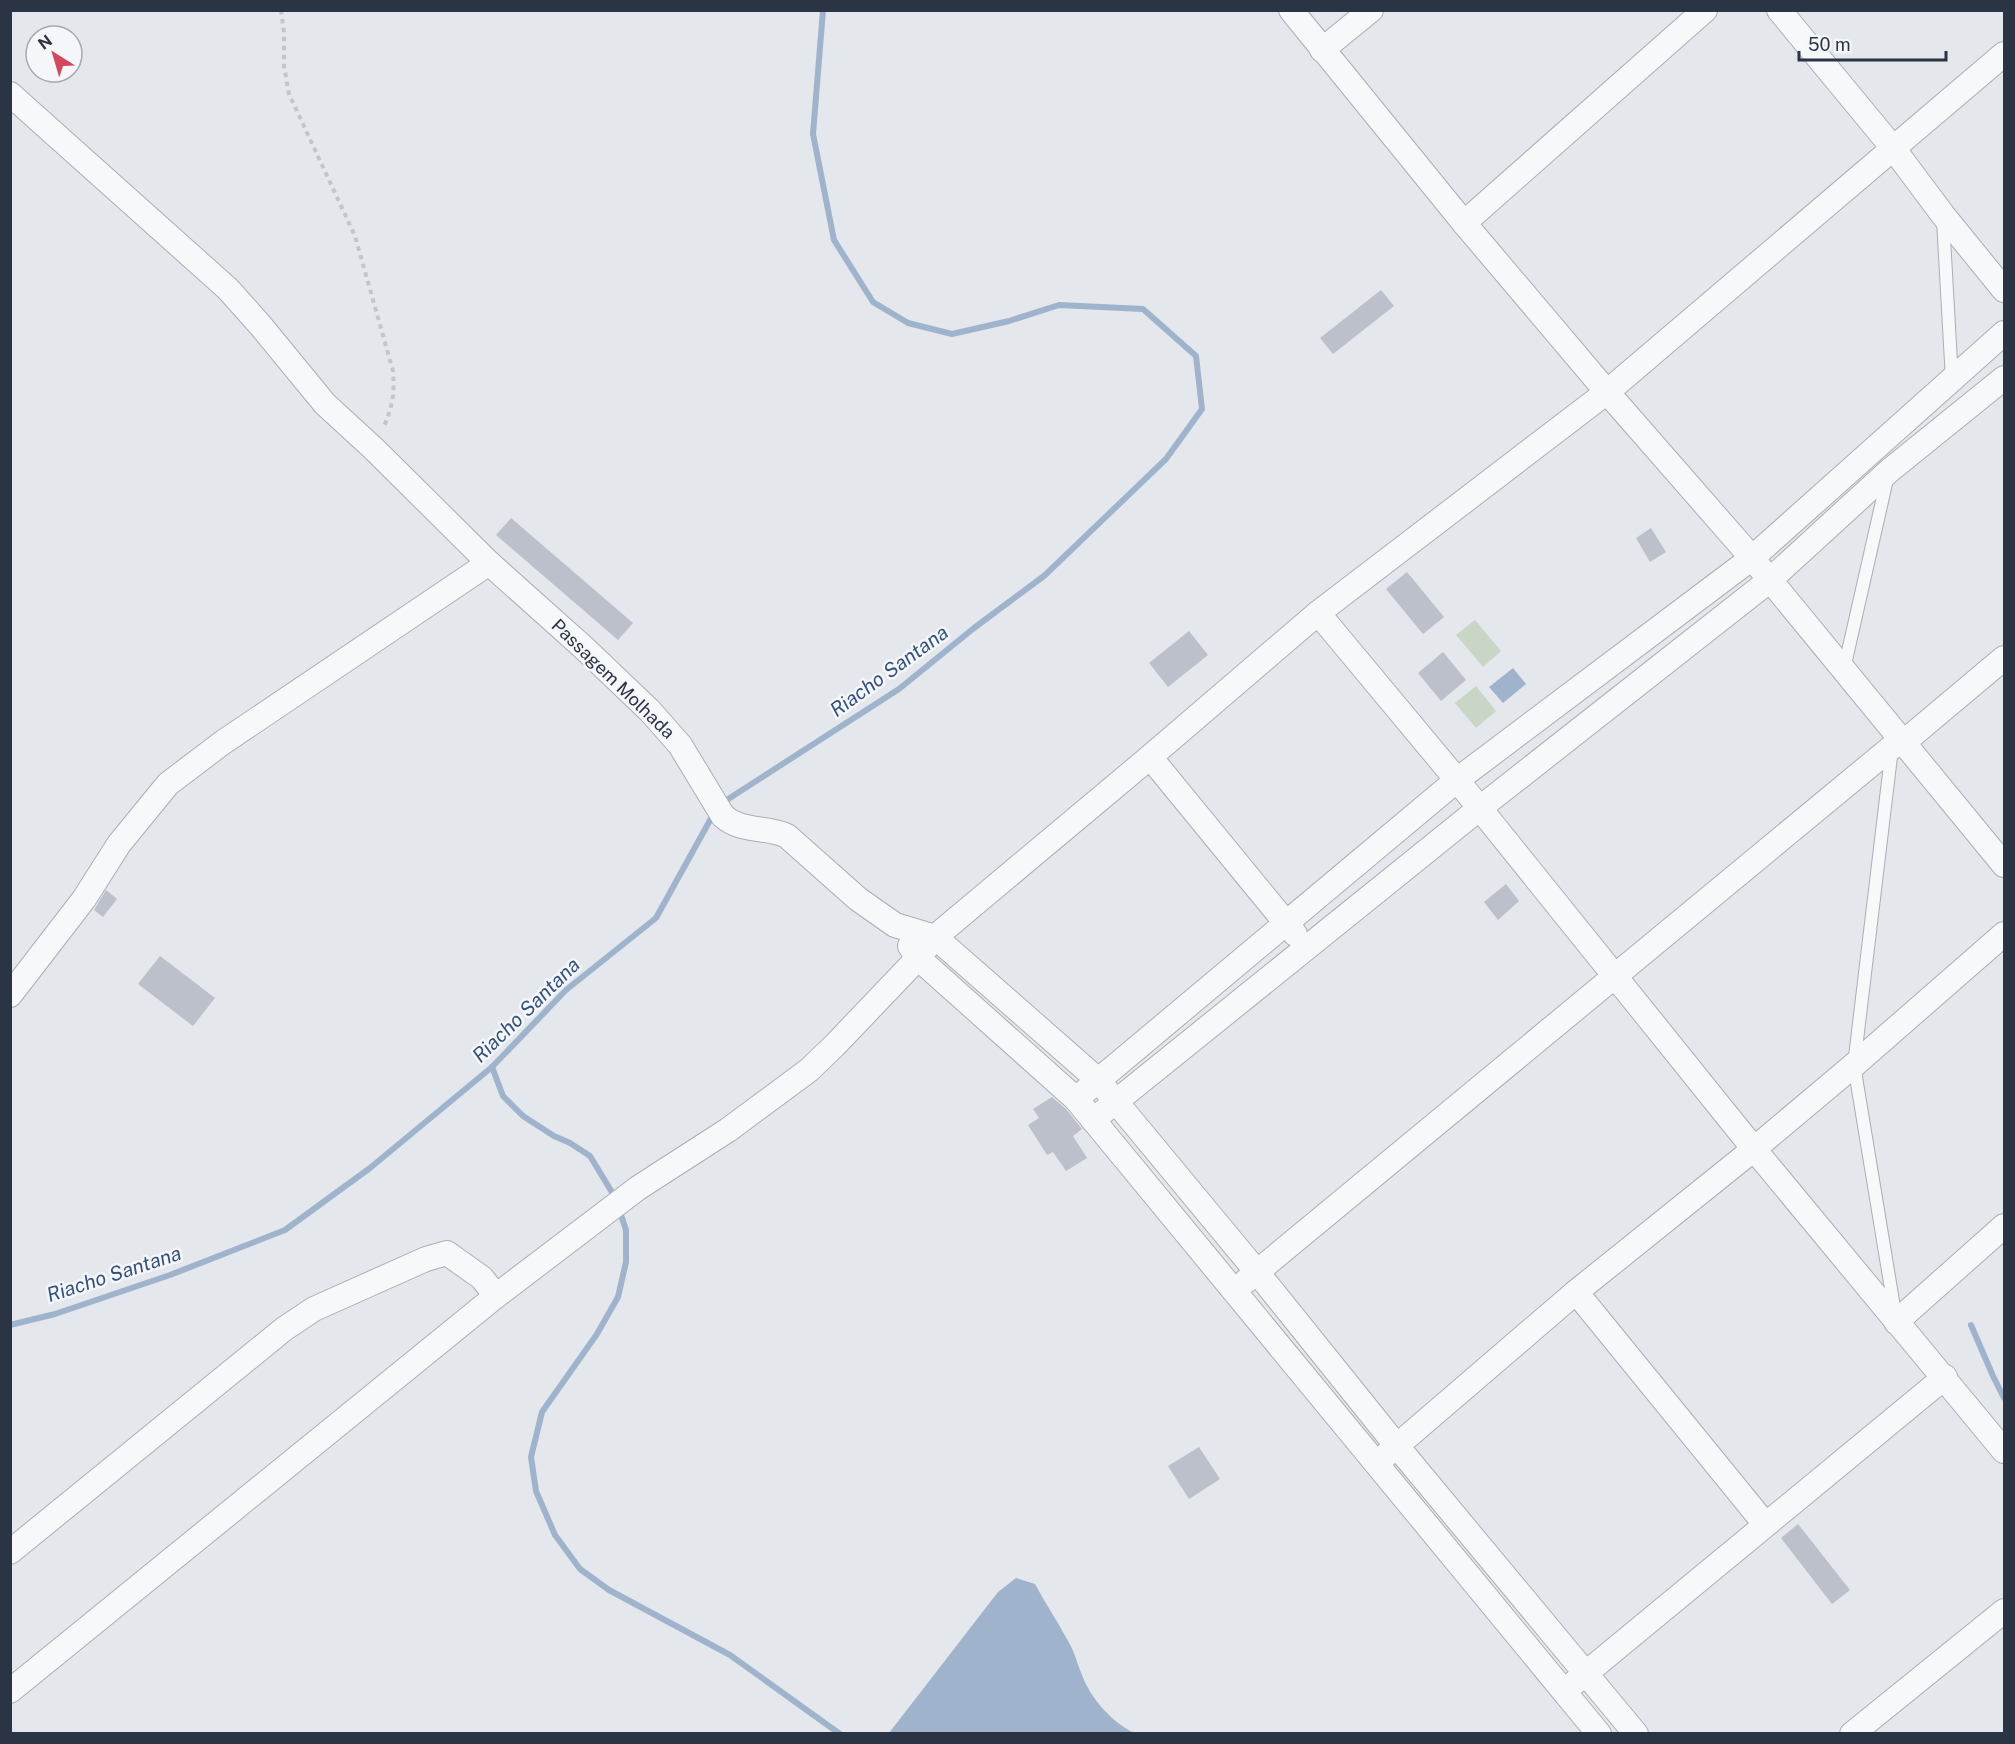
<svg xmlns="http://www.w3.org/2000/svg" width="2015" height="1744" viewBox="0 0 2015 1744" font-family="'Public Sans',sans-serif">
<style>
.green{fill:#c9d6c5}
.water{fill:#9fb4cc}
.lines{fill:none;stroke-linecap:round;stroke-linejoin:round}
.stream{stroke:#9fb4cc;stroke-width:6}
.building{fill:#bbc0ca}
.service-casing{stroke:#a9aeb7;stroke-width:14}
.minor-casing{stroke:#a9aeb7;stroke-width:26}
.path{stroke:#c2c5cb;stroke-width:4;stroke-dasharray:4.5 4.5;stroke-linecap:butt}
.service{stroke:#f7f8fa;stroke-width:12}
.minor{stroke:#f7f8fa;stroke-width:24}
.labels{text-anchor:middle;stroke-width:5;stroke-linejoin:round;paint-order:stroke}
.street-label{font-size:18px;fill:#2b3445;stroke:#f4f6f9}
.water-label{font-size:20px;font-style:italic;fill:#34527a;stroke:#f4f6f9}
</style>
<rect width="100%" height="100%" fill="#e4e7ec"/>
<g class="green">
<path d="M1475,620L1501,651L1483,667L1456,635Z"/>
<path d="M1476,686L1496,711L1476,728L1455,703Z"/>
</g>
<g class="water">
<path d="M1513,668L1526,684L1503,703L1489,687Z"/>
<path d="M1016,1578L1035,1584C1045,1603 1058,1622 1068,1641C1075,1652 1077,1664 1082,1675C1091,1699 1112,1722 1134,1733H889L998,1592Z"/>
</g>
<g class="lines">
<g class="stream">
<path d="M722,803L899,689L974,628L1044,576L1166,459L1202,409L1196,356L1143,309L1059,305L1009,321L952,334L908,323L873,302L834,240L813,134L823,10"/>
<path d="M492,1067L503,1096L523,1116L554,1136L570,1143L590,1156L616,1199"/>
<path d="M619,1209L626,1230V1262L618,1297L597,1334L542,1412L531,1457L536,1491L555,1535L580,1569L609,1590L730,1655L840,1734"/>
<path d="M10,1325L55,1314L170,1275L285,1230L370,1168L492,1067L566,990L656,918L714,813"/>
<path d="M1971,1325L1993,1376L2004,1398"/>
</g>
</g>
<g class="building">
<path d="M1381,290L1394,306L1333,354L1320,338Z"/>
<path d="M511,518L633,623L618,640L496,535Z"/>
<path d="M1651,528L1666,552L1650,562L1636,538Z"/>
<path d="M1407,572L1444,617L1423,634L1386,589Z"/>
<path d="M1189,631L1208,655L1168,687L1149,663Z"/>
<path d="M1443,652L1466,680L1441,701L1418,673Z"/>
<path d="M1506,884L1519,901L1498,920L1484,902Z"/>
<path d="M106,890L117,899L103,917L94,910Z"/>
<path d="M160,956L215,998L193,1026L138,984Z"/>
<path d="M1052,1097L1066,1109L1082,1129L1073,1136L1087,1158L1066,1171L1053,1152L1047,1155L1028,1125L1039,1118L1033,1109Z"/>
<path d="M1199,1447L1220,1479L1189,1499L1168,1466Z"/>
<path d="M1798,1524L1850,1590L1832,1604L1781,1538Z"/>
</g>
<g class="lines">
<defs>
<g id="service">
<path d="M1943,220L1952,380"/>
<path d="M1844,669L1888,475"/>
<path d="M1892,748L1854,1065L1895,1313"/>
</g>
<g id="minor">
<path d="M1291,10L1464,223L1607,392L1752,558L2004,865"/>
<path d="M1779,10L1893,148L1943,215L2004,290"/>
<path d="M1322,50L1371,10"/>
<path d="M10,94L228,289L261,326L325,404L374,449L489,563L584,648L650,711L680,745L723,816C742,833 766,826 787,836L858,899L895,925L935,937L1098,1080L1257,1272L1396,1445L1636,1734"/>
<path d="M1464,223L1705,10"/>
<path d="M1318,613L1457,780L1754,1149L2004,1451"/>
<path d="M1150,757L1295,934"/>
<path d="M910,946L918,958L1076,1099L1599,1734"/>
<path d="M10,995L84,899L119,844L168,784L222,743L489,563"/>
<path d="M1076,1099L1457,780L1752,558L2004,333"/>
<path d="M1093,1120L1480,808L1770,580L1889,471L2004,378"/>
<path d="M1246,1281L1892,747L1904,742L2004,658"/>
<path d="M1576,1292L1765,1524"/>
<path d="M1896,1322L2004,1226"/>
<path d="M1385,1456L1576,1292L1754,1149L1854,1065L2004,934"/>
<path d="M10,1552L284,1329L314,1309L426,1259L447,1253L482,1278L496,1296"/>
<path d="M1574,1683L1945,1377"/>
<path d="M10,1691L496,1296L638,1188L728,1130L809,1070L835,1045L918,958L935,937L1150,757L1318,613L1607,392L2004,54"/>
<path d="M1852,1734L2004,1611"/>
</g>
</defs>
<use href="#service" class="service-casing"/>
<use href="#minor" class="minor-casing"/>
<path class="path" d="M281,10L284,32V66L289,94L355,236L393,371C395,395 392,407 383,429"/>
<use href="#service" class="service"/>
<use href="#minor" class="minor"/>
</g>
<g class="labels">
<g class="street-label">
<text transform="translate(613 679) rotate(44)" y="6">Passagem Molhada</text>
</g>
<g class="water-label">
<text transform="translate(889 671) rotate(-36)" y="7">Riacho Santana</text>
<text transform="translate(526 1010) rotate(-44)" y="7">Riacho Santana</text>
<text transform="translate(114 1274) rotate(-18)" y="7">Riacho Santana</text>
</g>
</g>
<rect width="2015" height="1744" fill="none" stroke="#2b3445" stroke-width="24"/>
<g transform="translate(54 54) rotate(323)"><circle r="28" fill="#f4f6f9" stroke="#a4a8b1" stroke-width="1.5"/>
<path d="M0-4.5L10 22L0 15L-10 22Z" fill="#d1495b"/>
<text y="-9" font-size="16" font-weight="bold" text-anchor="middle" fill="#2b3445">N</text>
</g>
<path d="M1799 51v9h147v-9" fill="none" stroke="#2b3445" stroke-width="3"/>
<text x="1808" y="51" font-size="18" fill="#2b3445" stroke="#f4f6f9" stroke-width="4.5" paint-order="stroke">50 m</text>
</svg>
